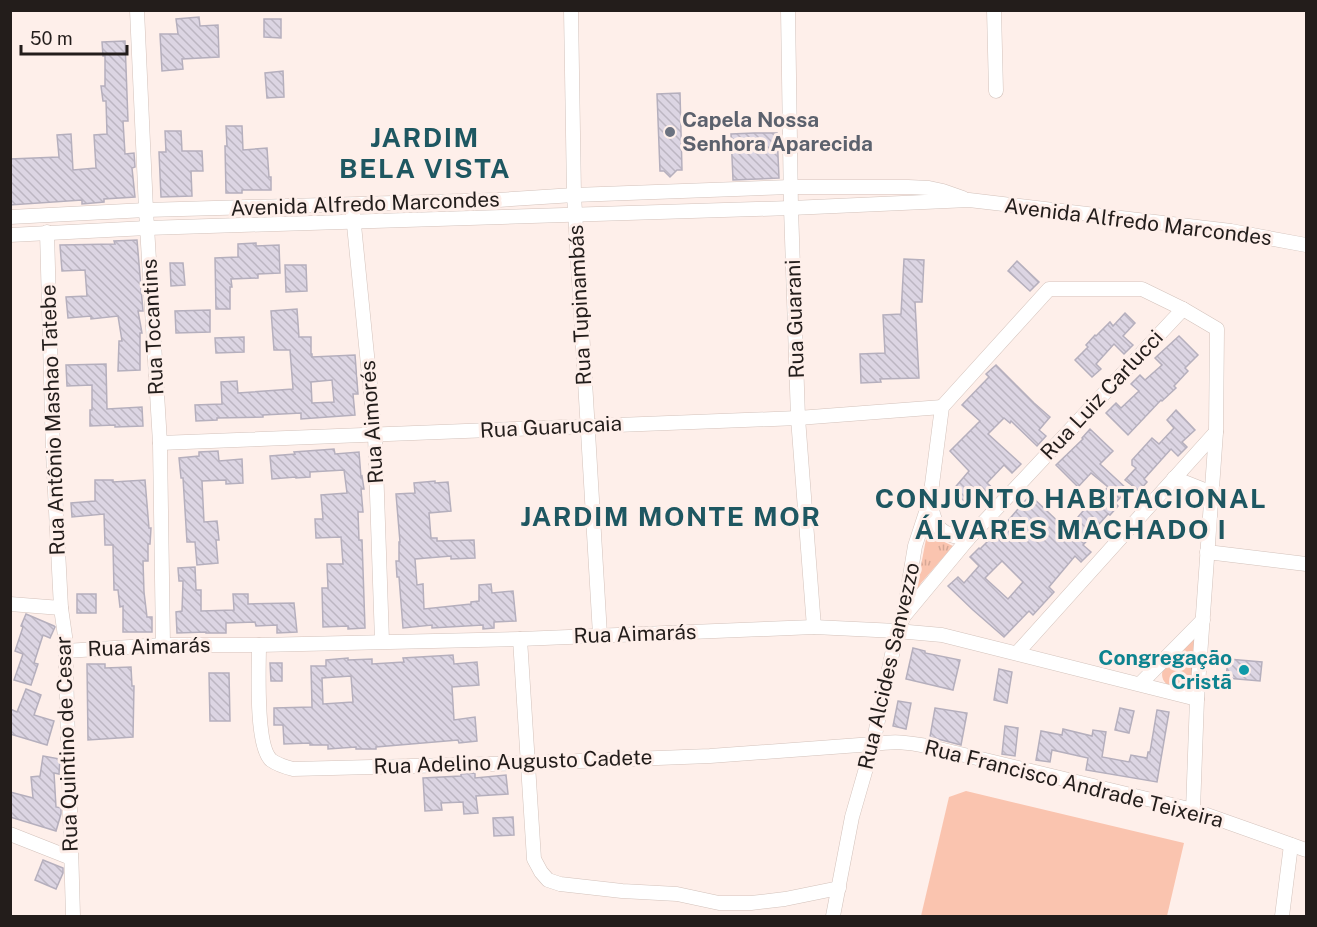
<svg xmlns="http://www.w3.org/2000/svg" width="1317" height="927" viewBox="0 0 1317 927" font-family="'Public Sans',sans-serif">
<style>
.green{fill:#fac4af}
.park{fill:url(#park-tufts)}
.building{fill:url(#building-back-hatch);stroke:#b5afbd;stroke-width:1.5;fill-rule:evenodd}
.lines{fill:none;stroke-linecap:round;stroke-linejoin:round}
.street-casing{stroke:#d3c2bb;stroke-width:15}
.street{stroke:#fff;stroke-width:14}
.worship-dot{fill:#6b7280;stroke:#feefea;stroke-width:2}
.culture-dot{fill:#0f9aa8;stroke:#feefea;stroke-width:2}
.labels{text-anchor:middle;stroke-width:6;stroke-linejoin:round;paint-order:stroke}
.worship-label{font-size:21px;font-weight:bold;fill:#5b616d;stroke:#feefea;text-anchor:start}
.street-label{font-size:21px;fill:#231d1b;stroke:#feefea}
.culture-label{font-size:21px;font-weight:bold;fill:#0d838f;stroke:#feefea;text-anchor:end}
.district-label{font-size:27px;font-weight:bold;letter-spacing:1.5px;fill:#1e5761;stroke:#feefea}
</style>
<defs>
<pattern id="park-tufts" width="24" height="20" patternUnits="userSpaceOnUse" patternTransform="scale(1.5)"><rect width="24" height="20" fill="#fac4af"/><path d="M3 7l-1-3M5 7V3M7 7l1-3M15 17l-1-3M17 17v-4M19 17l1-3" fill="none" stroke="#d6a896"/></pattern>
<pattern id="building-back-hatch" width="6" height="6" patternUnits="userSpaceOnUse" patternTransform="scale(1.5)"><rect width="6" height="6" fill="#dcd5e3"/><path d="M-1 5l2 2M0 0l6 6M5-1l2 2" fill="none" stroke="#bcb6c2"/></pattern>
</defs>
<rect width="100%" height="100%" fill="#feefea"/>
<path class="green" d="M966,791L1184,843L1167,916H921L949,797Z"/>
<g class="park">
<path d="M927,534L953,546L921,583L911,600L918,581Z"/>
<path d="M1196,636L1194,687C1181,693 1157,687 1163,669Z"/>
</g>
<g class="building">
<path d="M199,17L200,26L218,25L219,57L182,59L183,69L162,71L160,34H178L176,19Z"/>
<path d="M264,19H281V38L264,37Z"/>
<path d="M125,41L128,121H123L125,154L134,153L135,167L132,168L135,197L104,199V202L82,204V200L10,205V159L59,157L57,135L71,134L73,170L96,168L94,135L107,134L106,101H103L101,86H105V56H103L102,42Z"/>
<path d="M283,71L284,97L267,98L265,73Z"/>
<path d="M680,93L682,170H677L670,177L664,171H660L657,94Z"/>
<path d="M226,126H242L243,150L267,148L269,177H271V190H242V193H226L225,146H227Z"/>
<path d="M165,131H181L182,151H202L203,171H191L192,196L161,197L159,152H166Z"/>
<path d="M754,133H777L779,178L733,180L731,134Z"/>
<path d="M137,240L143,311H138L142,333H140V370L118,371L119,341H122L118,316L91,319V316L68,318L66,297L87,296L85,270L62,271L60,245L115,244L114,241Z"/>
<path d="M256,243V246L279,245L280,273L258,274V278L231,279L232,287H230V309H216L215,258L238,257V244Z"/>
<path d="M904,259L924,260L922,302H915L919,378L880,379L881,382L861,383L860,354L885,353L883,315L901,314Z"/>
<path d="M1017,261L1039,282L1030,291L1008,271Z"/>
<path d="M170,263H183L185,285L171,286Z"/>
<path d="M285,265H306L307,291L286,292Z"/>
<path d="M297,309L299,337H311V354H312V357L355,355L358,394H353L355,415L301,419V413L263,415V417L217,418V420L196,421L195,405L222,404L221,382L237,381L238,393L293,389L290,350H274L271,311ZM332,380L334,402L312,403L311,382Z"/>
<path d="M210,310V332L176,333L175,311Z"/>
<path d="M1125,313L1135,323L1123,336L1133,345L1124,354L1114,344L1096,364L1101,369L1092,377L1075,360L1088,347L1086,345L1095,335L1096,336L1110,322L1113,326Z"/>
<path d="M1179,336L1198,355L1185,368L1188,371L1174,386L1176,388L1162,401L1161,400L1128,435L1106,413L1116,403L1121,408L1139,391L1131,384L1140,375L1145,380L1162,365L1155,358Z"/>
<path d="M244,337V352L216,353L215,338Z"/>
<path d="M106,364L107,409L142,407L143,426L115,427V425L90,426V410H92V385L67,386L66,365Z"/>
<path d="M996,365L1034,403L1050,417L1039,430L1046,436L1037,446L1011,421L1010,423L1004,418L988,434L1021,464L1012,473L1004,465L987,483L996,491L988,500L979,491L968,504L952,491L969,471L950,451L980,421L962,405L989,377L986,374Z"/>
<path d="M1176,410L1195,430L1182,442L1187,447L1178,456L1171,449L1144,479L1147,482L1139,491L1125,480L1136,468L1132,465V460L1152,438L1159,444L1174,428L1167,420Z"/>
<path d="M1090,429L1113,451L1100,464L1128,490L1115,503L1118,506L1110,515L1108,514L1093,531L1094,533L1083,545L1091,552L1081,562L1075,556L1049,587L1054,592L1033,615L1029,611L1004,637L973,610L948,586L958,577L964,583L979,566L970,557L979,548L980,549L1006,523L1030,495L1067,530L1089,504L1091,506L1108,487L1091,473L1078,487L1056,465L1083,439L1082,438ZM1002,561L1023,582L1008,599L985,578Z"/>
<path d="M334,449L335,454L359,452L361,477L362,476L364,489H361L363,512H358L359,540H362L365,628L348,629V626L323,627L322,588H328L327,564H343L341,537L316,538L315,519H323L321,495L347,493L344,470L310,472V477L296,478V477L272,479L270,456L295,454L294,452Z"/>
<path d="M218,451L219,461L242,459L243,483L226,484V480L202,481L204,522L217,521L219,540H216L218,563L197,565L195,542H187L183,478H181L179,458L199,456V452Z"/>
<path d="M95,480H113V482L145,480L149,528H151L150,544H148V561H143L144,592L147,617H152V632H123V606L120,607L118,590H114L113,545H105L104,514L72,517L71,503L95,501Z"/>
<path d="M435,481V483L448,482L451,511L429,513L431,538H437V541L474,540L475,558L451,559V556L415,559L417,585L423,584L424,609L471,604V602L479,601V585L491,584L492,593L513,591L516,621L494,622V628L483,629V625L432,628V625L403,628L399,577H397L396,561H399V542H400L396,494L415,493L414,483Z"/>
<path d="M195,567L196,590H201V611L234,610L233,594H248V604L294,603L297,632L277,633V625L256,626L255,622L226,623V633H206V632L177,633L176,612L182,611L183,581H179L178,568Z"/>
<rect x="77" y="594" width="19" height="19"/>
<path d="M26,614L54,626L55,627L50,638L43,635L34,663L38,664L31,685L14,680L23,654L15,651L23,627L21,626Z"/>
<path d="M913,648L925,651V653L960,660L953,690L906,679Z"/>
<path d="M453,655L454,664L477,662L479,685L452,687L454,720L475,717L477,741L459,743L458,740L376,747V749H356V747L328,749V745H310V743L284,744L283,725H274V708L312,707L311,666H326V660L348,658V660L372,659V664L404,662L403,658ZM351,676L353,702L323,704L322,678Z"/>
<path d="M1228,659L1262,662L1260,681L1226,678Z"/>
<path d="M270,663H282V681H271Z"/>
<path d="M87,664H105V668L131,667L132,686H134L133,737L88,740Z"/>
<path d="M999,669L1012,672L1007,703L994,700Z"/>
<path d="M209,673H229L230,721H210Z"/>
<path d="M26,689L41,695L34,715L54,721L47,745L10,734V709L17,712Z"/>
<path d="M898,701L911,703L906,729L893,726Z"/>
<path d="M935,708L967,713L961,745L930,737Z"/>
<path d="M1120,708L1134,711L1129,733L1115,730Z"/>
<path d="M1157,710L1169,712L1157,782L1086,770L1088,758L1052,750L1050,762L1036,760L1041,731L1062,735L1063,729L1092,736L1093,730L1106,732L1102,757L1129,762L1131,755L1147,758L1148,752H1150Z"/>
<path d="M1005,726L1018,728L1015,756L1002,754Z"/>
<path d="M43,756L60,759L59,774L54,773L56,807L61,808V814L56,831L10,817V792L33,798L31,777L40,776Z"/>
<path d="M475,773V778L506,775L508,794L476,796L478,813L464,814L463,802L441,803L442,810L425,811L423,778L461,776V774Z"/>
<path d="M513,817L514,835L494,836L493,818Z"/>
<path d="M43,860L63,868V873L56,889L35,880Z"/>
</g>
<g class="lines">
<defs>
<g id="street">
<path d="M137,10L146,210L160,443L163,645"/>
<path d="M571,10L574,195L600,635"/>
<path d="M788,10L791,208L798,418L814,627"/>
<path d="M994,10L996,91"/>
<path d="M353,215L375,435L382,641"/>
<path d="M10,217L146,210L498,200L574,195L791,187H908L929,188L943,191L963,198"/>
<path d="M47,232L53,452L61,608L65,636L73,916"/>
<path d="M10,235L147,228L791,208L969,200L1231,231L1306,245"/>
<path d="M160,443L798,418L942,407"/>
<path d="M1174,478L1212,493"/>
<path d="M930,500C935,529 939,534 968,539"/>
<path d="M1207,552L1306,564"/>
<path d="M10,604L61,608"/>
<path d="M904,616L968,539L1183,309"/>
<path d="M520,639L534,859L541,872L548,880L560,884L622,891L677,894L719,903H751L785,899L839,888"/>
<path d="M259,645C259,668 255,745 271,760C278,765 285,767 293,769L528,763L710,756L873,744C895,741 905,742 927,746L1193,810L1306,850"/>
<path d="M65,651L163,645H259L520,639L814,627L897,631L942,635L1197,699"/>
<path d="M1017,653L1216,432"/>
<path d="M1140,684L1203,620"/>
<path d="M10,834L71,858"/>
<path d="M833,916L852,817L873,744L897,631L903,618L915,546L930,500L942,407L1049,289H1142L1183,309L1217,329L1216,432L1197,699L1193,810"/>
<path d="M1282,916L1291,845"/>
</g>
</defs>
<use href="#street" class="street-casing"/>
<use href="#street" class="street"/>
</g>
<circle class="worship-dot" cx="670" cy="132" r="6"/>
<circle class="culture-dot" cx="1244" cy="670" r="6"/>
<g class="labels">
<g class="worship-label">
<text x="682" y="127">Capela Nossa<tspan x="682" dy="24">Senhora Aparecida</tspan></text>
</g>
<g class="street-label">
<text transform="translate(365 204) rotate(-2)" y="7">Avenida Alfredo Marcondes</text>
<text transform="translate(1138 222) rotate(7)" y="7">Avenida Alfredo Marcondes</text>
<text transform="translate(580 305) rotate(-93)" y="7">Rua Tupinambás</text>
<text transform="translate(795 319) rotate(-92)" y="7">Rua Guarani</text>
<text transform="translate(153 327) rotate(-93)" y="7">Rua Tocantins</text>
<text transform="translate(1102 395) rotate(-47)" y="7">Rua Luiz Carlucci</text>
<text transform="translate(53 420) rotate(-92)" y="7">Rua Antônio Mashao Tatebe</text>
<text transform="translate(372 422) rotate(-94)" y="7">Rua Aimorés</text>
<text transform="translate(551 427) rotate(-3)" y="7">Rua Guarucaia</text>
<text transform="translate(635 634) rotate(-2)" y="7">Rua Aimarás</text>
<text transform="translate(149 647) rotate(-2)" y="7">Rua Aimarás</text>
<text transform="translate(889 666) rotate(-77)" y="7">Rua Alcides Sanvezzo</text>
<text transform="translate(67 744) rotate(-92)" y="7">Rua Quintino de Cesar</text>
<text transform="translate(513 762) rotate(-2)" y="7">Rua Adelino Augusto Cadete</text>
<text transform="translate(1074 784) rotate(14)" y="7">Rua Francisco Andrade Teixeira</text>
</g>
<g class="culture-label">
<text x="1232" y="665">Congregação<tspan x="1232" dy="24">Cristã</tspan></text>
</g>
<g class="district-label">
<text x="425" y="147">JARDIM<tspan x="425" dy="31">BELA VISTA</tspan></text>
<text x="1071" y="508">CONJUNTO HABITACIONAL<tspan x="1071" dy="31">ÁLVARES MACHADO I</tspan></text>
<text x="671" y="526">JARDIM MONTE MOR</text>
</g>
</g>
<rect width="1317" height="927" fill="none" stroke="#231d1b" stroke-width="24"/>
<path d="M21 45v9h106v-9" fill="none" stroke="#231d1b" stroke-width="3"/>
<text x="30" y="45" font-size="18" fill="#231d1b" stroke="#feefea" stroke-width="4.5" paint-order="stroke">50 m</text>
</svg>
